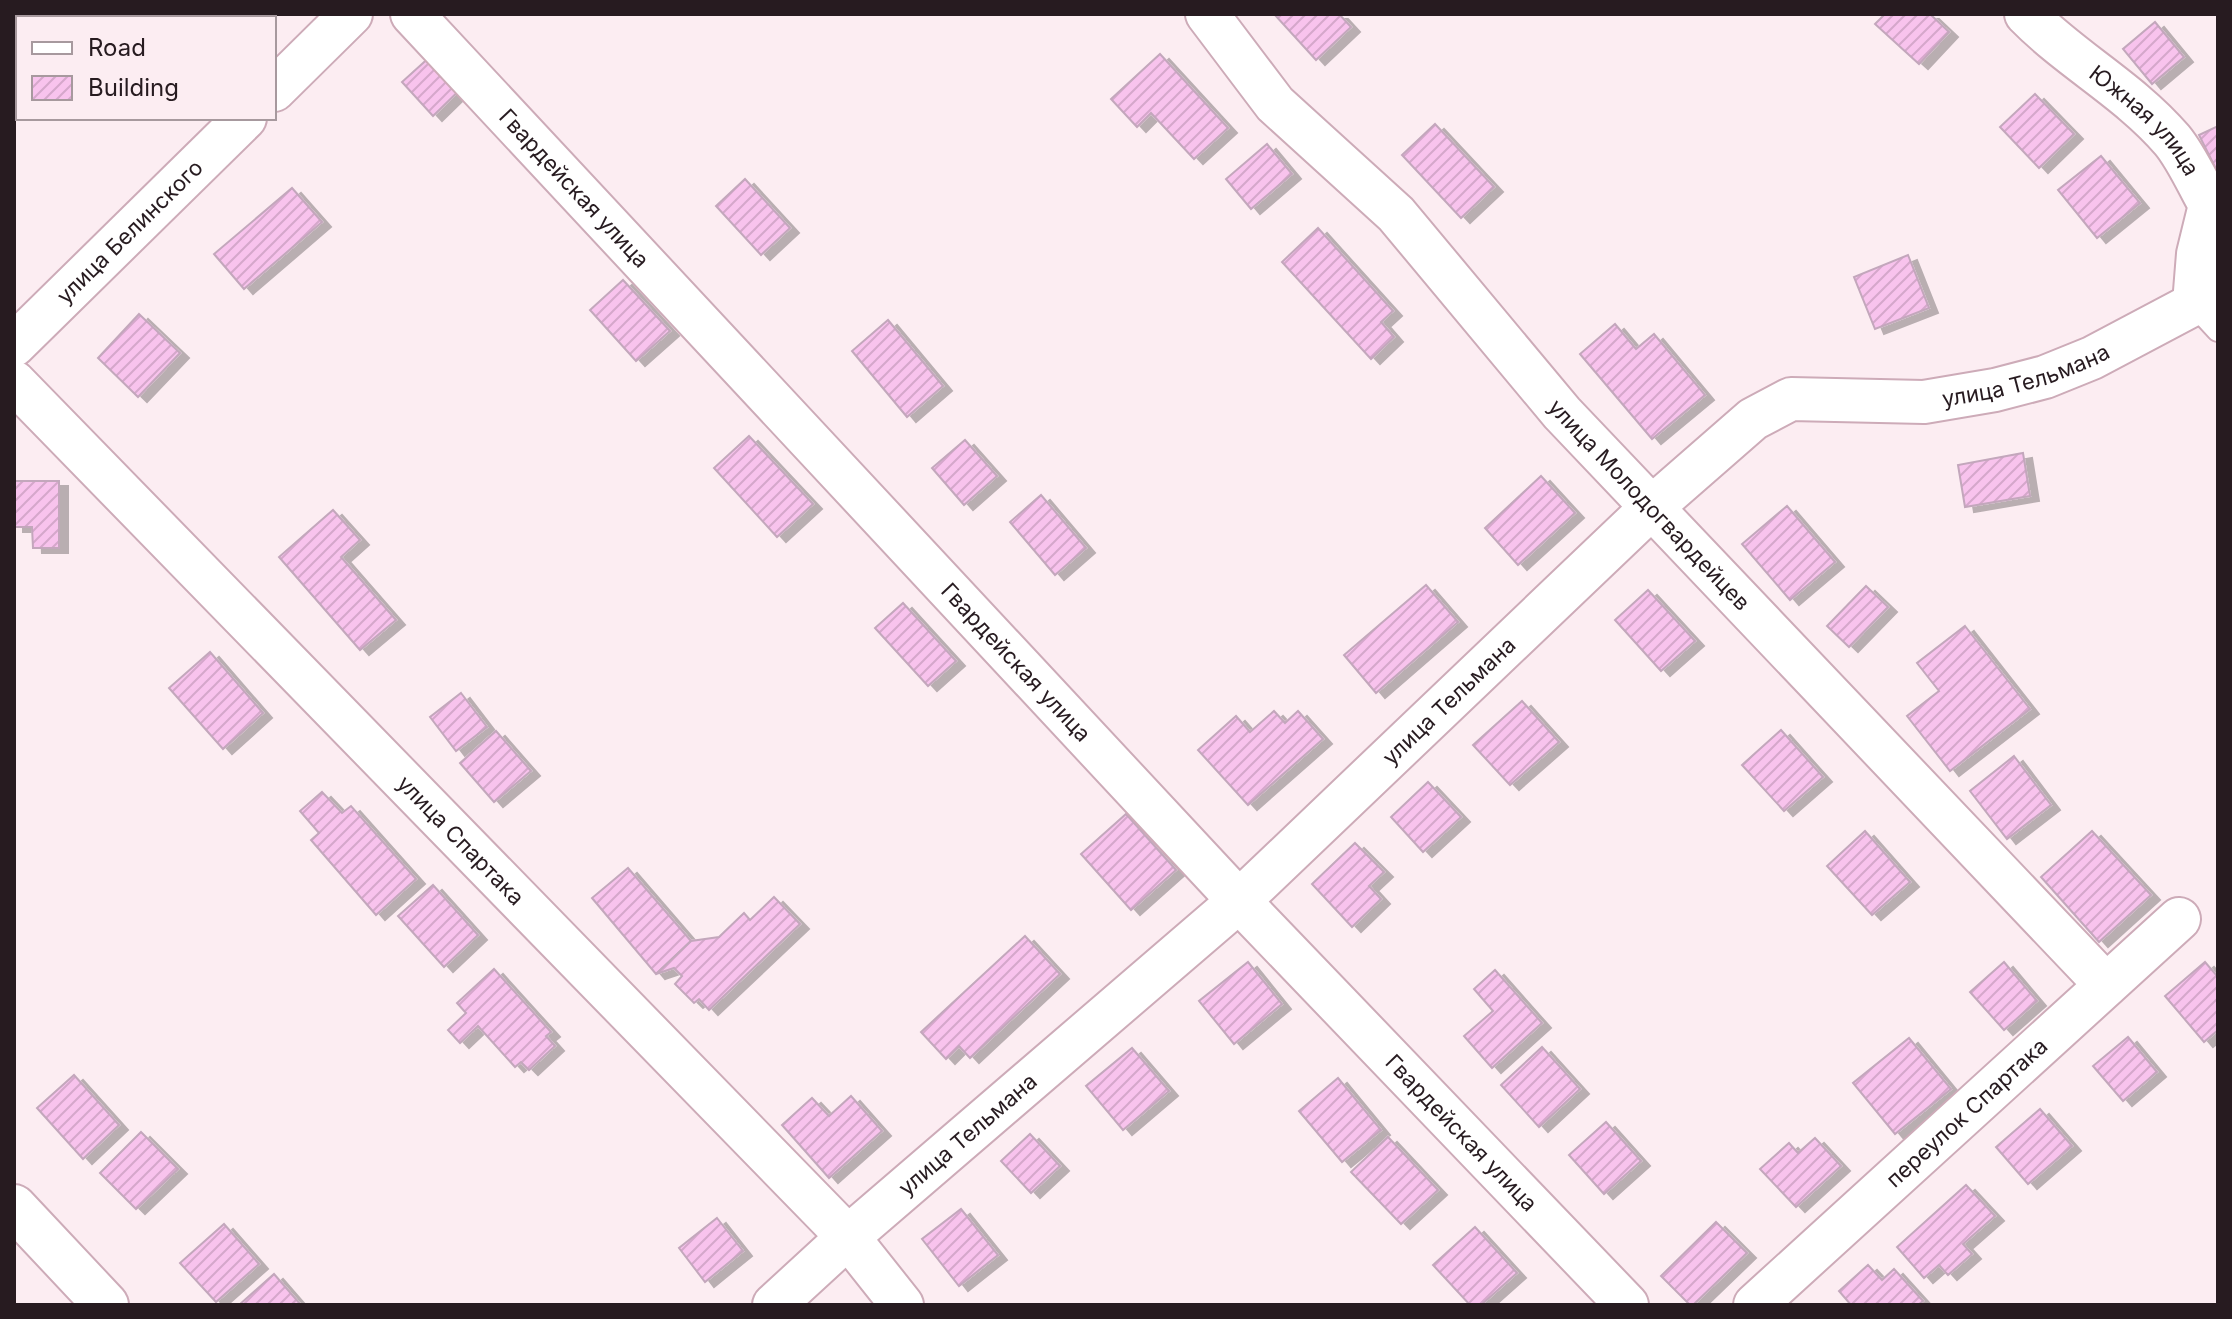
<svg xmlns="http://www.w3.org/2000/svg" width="2232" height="1319" viewBox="0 0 2232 1319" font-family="Inter,sans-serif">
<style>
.building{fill:url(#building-hatch);stroke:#c3a7bc;stroke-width:2;filter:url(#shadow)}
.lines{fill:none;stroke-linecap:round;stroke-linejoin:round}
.service-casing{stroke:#cdabb8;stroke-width:26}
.minor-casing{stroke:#cdabb8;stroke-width:46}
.tertiary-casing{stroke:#cdabb8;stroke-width:48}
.service{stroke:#fff;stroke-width:22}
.minor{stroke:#fff;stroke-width:42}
.tertiary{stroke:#fff;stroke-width:44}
.labels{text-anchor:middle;stroke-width:6;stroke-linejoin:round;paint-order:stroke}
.street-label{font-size:22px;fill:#271b20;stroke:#fcedf2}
</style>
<defs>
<pattern id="building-hatch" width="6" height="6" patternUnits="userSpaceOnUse" patternTransform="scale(2)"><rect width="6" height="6" fill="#f8c3ed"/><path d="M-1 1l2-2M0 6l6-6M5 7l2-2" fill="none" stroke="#d5a7cb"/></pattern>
<filter id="shadow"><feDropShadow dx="9" dy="5" stdDeviation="0" flood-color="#0004"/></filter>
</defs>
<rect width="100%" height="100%" fill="#fcedf2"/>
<g class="building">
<path d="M1274,14H1339L1351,27L1316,60Z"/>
<path d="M1885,14H1930L1949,32L1919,64L1875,24Z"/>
<path d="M2155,22L2184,57L2152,84L2123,49Z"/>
<path d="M443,45L473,77L433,116L402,82Z"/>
<path d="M1160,54L1228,128L1194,159L1151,113L1137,127L1111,99Z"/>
<path d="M2035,94L2074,134L2039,168L2000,127Z"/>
<path d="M1435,124L1494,187L1461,218L1402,155Z"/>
<path d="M2218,126V173L2199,135Z"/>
<path d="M1267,144L1292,174L1251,209L1226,179Z"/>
<path d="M2101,156L2140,203L2097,238L2058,190Z"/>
<path d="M745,179L790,228L761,255L716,206Z"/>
<path d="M292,188L322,222L244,289L214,254Z"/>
<path d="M1318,228L1393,311L1381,322L1394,337L1371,359L1282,262Z"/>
<path d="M1908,255L1929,308L1875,329L1854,277Z"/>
<path d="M623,280L670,331L636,361L590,310Z"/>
<path d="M139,314L180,353L138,397L98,358Z"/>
<path d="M888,320L943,386L907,417L852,351Z"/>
<path d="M1615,324L1636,349L1654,334L1705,395L1652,439L1580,354Z"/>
<path d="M749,436L813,504L777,537L714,468Z"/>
<path d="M965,440L997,476L964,505L932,468Z"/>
<path d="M2023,453L2030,496L1965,507L1958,465Z"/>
<path d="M1541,476L1575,513L1518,565L1485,528Z"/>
<path d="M14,481H59V548H33L32,527H14Z"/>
<path d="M1041,495L1086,548L1055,575L1010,522Z"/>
<path d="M1787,506L1835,562L1790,600L1742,544Z"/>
<path d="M333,510L360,540L341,557L396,620L360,650L279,557Z"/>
<path d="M1426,585L1458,622L1376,693L1344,655Z"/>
<path d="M1866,586L1888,607L1849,647L1827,626Z"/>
<path d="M1648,590L1695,641L1661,671L1615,620Z"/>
<path d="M903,603L956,661L928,686L875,628Z"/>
<path d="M1965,626L2030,709L1950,771L1907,716L1939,691L1917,663Z"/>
<path d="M210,652L263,713L223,749L169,688Z"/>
<path d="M461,693L487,727L456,751L430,717Z"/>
<path d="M1522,701L1559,742L1510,785L1473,745Z"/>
<path d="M1274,711L1285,723L1298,711L1323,739L1248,805L1198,750L1236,716L1250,732Z"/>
<path d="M1781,730L1823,777L1784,811L1742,765Z"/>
<path d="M496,731L531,771L494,802L460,763Z"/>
<path d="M2014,756L2051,805L2007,839L1970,791Z"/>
<path d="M1428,782L1461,817L1423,852L1391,817Z"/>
<path d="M322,792L342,813L351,806L416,879L376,915L311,840L319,833L300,811Z"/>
<path d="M1126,814L1176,870L1131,910L1081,854Z"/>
<path d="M1865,831L1910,882L1872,915L1827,866Z"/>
<path d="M2092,831L2151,895L2099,942L2041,877Z"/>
<path d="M1355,843L1384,872L1369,886L1381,899L1352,927L1312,884Z"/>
<path d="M628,868L691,941L656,974L592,898Z"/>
<path d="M433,885L478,935L444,967L398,916Z"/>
<path d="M774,897L800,924L709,1010L699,999L694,1003L675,984L682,976L674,968L656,974L691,941L719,937L744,913L750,920Z"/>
<path d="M1025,936L1060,974L970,1058L959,1046L946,1059L921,1032Z"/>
<path d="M1248,962L1282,1004L1234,1044L1199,1001Z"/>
<path d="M2004,962L2037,1001L2004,1030L1970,992Z"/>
<path d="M2205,962L2218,977V1030L2204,1042L2165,996Z"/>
<path d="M494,969L551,1032L546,1036L555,1046L529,1070L521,1062L515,1067L478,1026L460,1043L448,1030L466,1013L457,1003Z"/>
<path d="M1495,970L1542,1023L1492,1068L1464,1036L1493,1011L1474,989Z"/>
<path d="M2128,1037L2157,1072L2123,1101L2093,1066Z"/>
<path d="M1909,1038L1951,1089L1895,1134L1853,1083Z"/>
<path d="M1542,1047L1580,1089L1539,1127L1501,1085Z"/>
<path d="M1132,1048L1169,1091L1123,1130L1086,1086Z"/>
<path d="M74,1075L119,1125L83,1159L37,1108Z"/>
<path d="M1338,1078L1381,1130L1342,1162L1299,1111Z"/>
<path d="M851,1096L882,1131L829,1178L782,1125L812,1098L829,1116Z"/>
<path d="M2040,1109L2072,1146L2028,1184L1996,1147Z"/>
<path d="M1606,1122L1641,1161L1604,1194L1569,1155Z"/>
<path d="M141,1132L178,1169L136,1209L100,1173Z"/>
<path d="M1030,1134L1060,1166L1031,1193L1001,1161Z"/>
<path d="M1388,1137L1438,1190L1401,1224L1351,1172Z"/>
<path d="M1815,1138L1841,1166L1796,1207L1760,1169L1789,1143L1798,1153Z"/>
<path d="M1966,1185L1995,1216L1963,1244L1972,1254L1948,1275L1939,1265L1924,1278L1897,1247Z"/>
<path d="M961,1209L998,1255L959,1286L922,1239Z"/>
<path d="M717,1218L743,1251L705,1282L679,1248Z"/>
<path d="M1716,1222L1747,1253L1693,1305H1690L1661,1276Z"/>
<path d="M224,1224L259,1264L216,1302L180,1263Z"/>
<path d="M1475,1227L1517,1273L1481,1305H1470L1433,1265Z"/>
<path d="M1868,1265L1882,1280L1894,1269L1923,1301L1918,1305H1851L1839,1291Z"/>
<path d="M274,1274L301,1305H239Z"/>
</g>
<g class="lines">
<defs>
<path id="service" d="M2194,304L2218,330"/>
<g id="minor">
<path id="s1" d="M412,14L1239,901L1627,1305"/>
<path id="s2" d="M1207,14L1275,104L1396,214L1562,413L2106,985"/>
<path id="s3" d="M2026,14C2071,60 2129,90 2172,140C2187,158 2198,184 2210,205L2198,254L2194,304"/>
<path d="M274,90L351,14"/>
<path id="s4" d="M14,345L245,118"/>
<path id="s5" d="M14,382L848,1237L902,1305"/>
<path id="s6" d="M774,1305L848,1237L1239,901L1651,508L1753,419L1791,399L1924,402L1995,390L2045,377L2092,358L2194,304L2218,301"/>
<path id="s7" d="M1755,1305L2179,919"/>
</g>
<path id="tertiary" d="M14,1207L106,1305"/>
</defs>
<use href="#service" class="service-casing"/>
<use href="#minor" class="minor-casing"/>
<use href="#tertiary" class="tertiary-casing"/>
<use href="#service" class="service"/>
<use href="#minor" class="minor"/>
<use href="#tertiary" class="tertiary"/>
</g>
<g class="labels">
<g class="street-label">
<text dy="8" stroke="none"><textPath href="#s3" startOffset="160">Южная улица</textPath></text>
<text dy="8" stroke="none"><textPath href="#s1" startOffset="238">Гвардейская улица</textPath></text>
<text dy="8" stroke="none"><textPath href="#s4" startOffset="162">улица Белинского</textPath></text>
<text dy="8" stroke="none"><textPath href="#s6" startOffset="1602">улица Тельмана</textPath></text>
<text dy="8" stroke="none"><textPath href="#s2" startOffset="662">улица Молодогвардейцев</textPath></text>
<text dy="8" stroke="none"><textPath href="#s1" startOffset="886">Гвардейская улица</textPath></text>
<text dy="8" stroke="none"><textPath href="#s6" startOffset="906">улица Тельмана</textPath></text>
<text dy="8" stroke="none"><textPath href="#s5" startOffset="640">улица Спартака</textPath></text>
<text dy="8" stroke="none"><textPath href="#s7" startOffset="286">переулок Спартака</textPath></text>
<text dy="8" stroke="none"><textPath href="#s1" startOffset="1534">Гвардейская улица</textPath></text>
<text dy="8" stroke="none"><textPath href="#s6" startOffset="258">улица Тельмана</textPath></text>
</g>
</g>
<rect width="2232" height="1319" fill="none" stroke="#271b20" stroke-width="32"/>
<rect x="16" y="16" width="260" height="104" fill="#fcedf2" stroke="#a7999e" stroke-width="2"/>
<rect x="32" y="42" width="40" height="12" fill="#ffffff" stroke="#a7999e" stroke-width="2"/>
<text x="88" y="56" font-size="24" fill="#271b20">Road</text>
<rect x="32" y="76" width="40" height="24" fill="url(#building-hatch)" stroke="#a7999e" stroke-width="2"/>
<text x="88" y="96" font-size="24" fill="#271b20">Building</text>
</svg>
